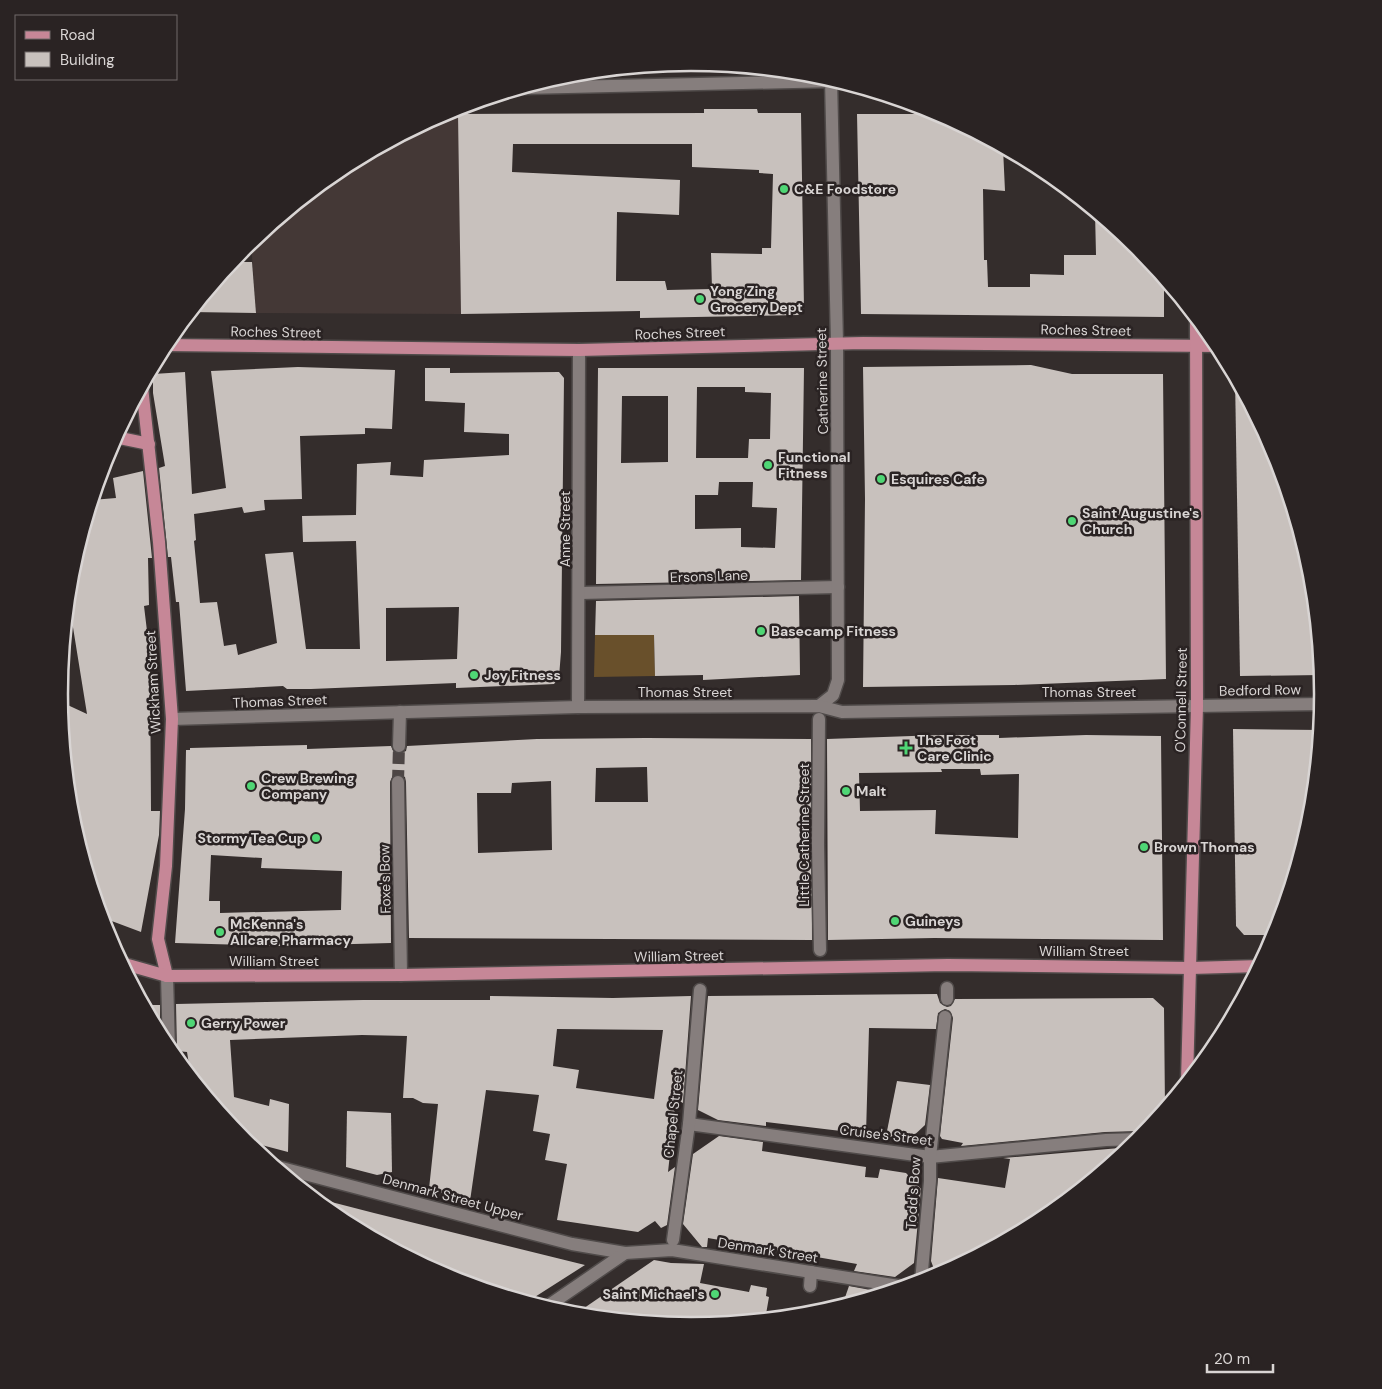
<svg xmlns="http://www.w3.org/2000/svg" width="1382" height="1389" viewBox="0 0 1382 1389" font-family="'DM Sans',sans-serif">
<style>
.built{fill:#443836}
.green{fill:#69502b}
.building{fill:#c8c1bd;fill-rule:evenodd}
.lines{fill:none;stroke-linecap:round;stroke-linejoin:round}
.minor-tunnel{stroke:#4d4645;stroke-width:12;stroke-dasharray:12 6;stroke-linecap:butt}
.minor-casing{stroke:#504b4a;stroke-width:15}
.major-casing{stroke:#504b4a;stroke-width:15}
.minor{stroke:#867e7d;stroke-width:12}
.major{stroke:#c68797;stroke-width:12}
.poi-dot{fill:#4fd675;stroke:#2a2323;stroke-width:2}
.labels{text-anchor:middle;stroke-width:5;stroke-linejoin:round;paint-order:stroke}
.poi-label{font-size:14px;font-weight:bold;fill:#d9d5d4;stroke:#2a2323;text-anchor:start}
.street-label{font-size:14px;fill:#d9d5d4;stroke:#2a2323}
.rim{fill:none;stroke:#d9d5d4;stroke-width:2.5}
</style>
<rect width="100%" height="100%" fill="#342d2c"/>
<path class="built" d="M459,114L461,314L256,313L251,242L340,169L427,122H443V118Z"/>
<path class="green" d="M595,635H654L655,676L594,677Z"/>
<g class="building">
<path d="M704,109H757L758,113H801L804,309L798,315L640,318V311L461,314L458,114L704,113ZM513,144H692V167L759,170V173L773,174L771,248H762V254L711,253L712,289L667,290L665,281H616L617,212L679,215L680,180L512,172Z"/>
<path d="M857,114H940L1003,148L1005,191L983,189L984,260H987L988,287H1030V274L1064,275V255H1096L1095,212L1138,248L1164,279V317L861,314Z"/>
<path d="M232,262H252L256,313L191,312Z"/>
<path d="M1031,365L1072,374H1163L1166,679L1014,685L863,687L865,499L863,367Z"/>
<path d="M298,367L395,370L392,429L365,428V434L300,436L302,499L264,500L265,510L244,513L242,507L194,514L196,540L194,541L200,603L217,602L224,646L236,644L238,655L277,643L265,554L293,552L306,649H360L356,541L303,542L302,516L356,515L357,464L391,462L390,475L423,477L424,460L509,455V434L464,432L465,403L425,401V368H450V373L559,372L564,378L561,652L559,677L554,684L456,688V683L311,689H287L283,686L186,691L179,602H176L171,557H168L159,468L165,466L153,393V374L185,372L192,494L226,488L211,371ZM459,607L457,659L386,661V608Z"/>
<path d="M598,368H804L801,580L596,584ZM697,387H745V392L771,393L770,439H749L748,458H696ZM622,396H668V462L621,463ZM719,482H753L752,507L777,508L775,548L741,547V528L695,529V495H718Z"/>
<path d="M1235,377L1275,453L1311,571L1321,675L1240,676Z"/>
<path d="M143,471L152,558H148L149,605L144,606L150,656L151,811H160L159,835L141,932L101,917L71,818L59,701L87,714L71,615L67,616L71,571L92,500L116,498L113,478Z"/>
<path d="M799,596L800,675L703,680V675L655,676L654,635H595L596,601Z"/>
<path d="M1233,729L1320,730L1311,818L1276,935H1244L1236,926Z"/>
<path d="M940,735H999V738L1086,735L1161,736L1163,940L934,938L828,940L827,739ZM941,769H980L981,775L1019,774L1018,838L935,834L936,810L860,811L859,773L942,772Z"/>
<path d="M646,738L811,739L812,940L409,938L406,782L405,777L398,774L393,775L390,782L391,943L280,946L175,943L185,809L186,750H190V748L307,745V749L391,746L394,753L399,754L406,751L407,746L537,739ZM647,767L648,802H595L596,768ZM551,781L552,850L478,853L477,793H511L512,783ZM211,855L262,858L261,868L342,871L341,910L220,913V901H209Z"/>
<path d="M937,994L940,1003L947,1007L951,1006L955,999L1153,998L1164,1008L1165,1108L1145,1133L1140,1131L1105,1132L961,1146L963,1143L942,1139L940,1136L953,1018L950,1011L945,1009L938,1013L936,1029L869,1028L866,1134L766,1122V1126L718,1120L698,1110L708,996Z"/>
<path d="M490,996L613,998L691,996L683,1103L676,1099L668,1172L675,1167L667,1225L661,1228L655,1221L638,1232L557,1220L567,1164L545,1160L550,1134L533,1131L539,1095L486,1090L470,1201L429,1189L438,1104L423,1103L413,1098H403L407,1036L362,1035L230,1040L234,1097L269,1106L270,1099L289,1104L288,1152L243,1140L191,1077L187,1052L177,1051L176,1004L363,1000H490ZM557,1029L663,1030L654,1099L576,1088L579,1070L553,1066Z"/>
<path d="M144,1005H160V1037Z"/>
<path d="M897,1081L930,1085L925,1125L909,1140L886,1136Z"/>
<path d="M347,1111L391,1113L392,1172L377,1175L346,1167Z"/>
<path d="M719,1136L763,1142L762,1151L866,1167L865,1177L878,1178L880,1169L906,1173L921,1189L914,1263L895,1277L854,1271L857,1264L708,1238L707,1247H702L683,1224L693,1154Z"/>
<path d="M1131,1147L1042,1220L937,1277L931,1261L938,1178L1005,1188L1010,1159L1003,1158Z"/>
<path d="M312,1197L374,1213L585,1265L527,1302L449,1279L340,1220Z"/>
<path d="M654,1260L671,1263L704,1264L700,1283L749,1292L751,1285L767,1288L766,1296L769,1297L765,1320L691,1327L574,1315Z"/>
<path d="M849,1286L876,1291L862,1300L842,1306Z"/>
</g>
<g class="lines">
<path class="minor-tunnel" d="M398,782L399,746"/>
<defs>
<g id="minor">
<path d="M524,88L836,81"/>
<path d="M580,593L838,587"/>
<path d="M819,706L833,695L838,680L837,343L831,79"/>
<path d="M578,707L579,350"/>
<path d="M172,719L578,707L819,706L842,712L1322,704"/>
<path d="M819,719L818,845L820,950"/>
<path d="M399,746L400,712"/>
<path d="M398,782L401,975"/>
<path d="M167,976L169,1051"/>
<path d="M947,999V988"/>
<path d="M689,1124L930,1157L1106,1140L1140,1139"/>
<path d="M274,1166L572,1244L625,1253L672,1250L905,1287"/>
<path d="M673,1240L689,1124L700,990"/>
<path d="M921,1282L930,1181V1157L945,1017"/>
<path d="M810,1286L811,1272"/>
<path d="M545,1308L625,1253"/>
</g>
<g id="major">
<path d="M164,345L579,350L863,343L1218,346"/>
<path d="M142,387L159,542L172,719L166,866L158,939L167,976"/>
<path d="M115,437L149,444"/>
<path d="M121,963L167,976L401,975L948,965L1191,968L1260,966"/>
<path d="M1187,1081L1197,706L1196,318"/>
</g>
</defs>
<use href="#minor" class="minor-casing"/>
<use href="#major" class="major-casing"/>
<use href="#minor" class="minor"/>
<use href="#major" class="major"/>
</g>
<g class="poi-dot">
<circle cx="784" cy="189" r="5"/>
<circle cx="700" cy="299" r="5"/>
<circle cx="768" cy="465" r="5"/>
<circle cx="881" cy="479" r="5"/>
<circle cx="1072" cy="521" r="5"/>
<circle cx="761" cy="631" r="5"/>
<circle cx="474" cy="675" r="5"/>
<path d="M903.5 740.5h5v5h5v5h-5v5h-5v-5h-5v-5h5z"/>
<circle cx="251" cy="786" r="5"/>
<circle cx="846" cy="791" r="5"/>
<circle cx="316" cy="838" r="5"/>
<circle cx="1144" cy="847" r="5"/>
<circle cx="895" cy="921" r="5"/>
<circle cx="220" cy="932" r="5"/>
<circle cx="191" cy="1023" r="5"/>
<circle cx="715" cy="1294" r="5"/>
</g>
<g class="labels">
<g class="poi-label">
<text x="794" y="194">C&amp;E Foodstore</text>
<text x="710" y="296">Yong Zing<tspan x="710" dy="16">Grocery Dept</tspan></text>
<text x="778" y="462">Functional<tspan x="778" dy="16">Fitness</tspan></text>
<text x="891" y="484">Esquires Cafe</text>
<text x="1082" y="518">Saint Augustine's<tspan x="1082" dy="16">Church</tspan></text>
<text x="771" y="636">Basecamp Fitness</text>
<text x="484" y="680">Joy Fitness</text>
<text x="917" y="745">The Foot<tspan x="917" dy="16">Care Clinic</tspan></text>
<text x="261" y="783">Crew Brewing<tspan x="261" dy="16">Company</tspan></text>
<text x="856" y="796">Malt</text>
<text x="306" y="843" text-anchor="end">Stormy Tea Cup</text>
<text x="1154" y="852">Brown Thomas</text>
<text x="905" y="926">Guineys</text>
<text x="230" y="929">McKenna's<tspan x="230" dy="16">Allcare Pharmacy</tspan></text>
<text x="201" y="1028">Gerry Power</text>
<text x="705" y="1299" text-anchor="end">Saint Michael's</text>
</g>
<g class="street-label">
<text transform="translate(1086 330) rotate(1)" y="5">Roches Street</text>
<text transform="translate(276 332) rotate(1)" y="5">Roches Street</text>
<text transform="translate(680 333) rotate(-2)" y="5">Roches Street</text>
<text transform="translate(822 381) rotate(-91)" y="5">Catherine Street</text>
<text transform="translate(565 529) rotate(-90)" y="5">Anne Street</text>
<text transform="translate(709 576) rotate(-2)" y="5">Ersons Lane</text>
<text transform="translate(153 682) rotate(-93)" y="5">Wickham Street</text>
<text transform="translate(1260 690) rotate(-1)" y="5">Bedford Row</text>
<text x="685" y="697">Thomas Street</text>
<text x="1089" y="697">Thomas Street</text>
<text transform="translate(1181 700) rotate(-89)" y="5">O'Connell Street</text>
<text transform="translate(280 701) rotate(-2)" y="5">Thomas Street</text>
<text transform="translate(804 835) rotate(-90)" y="5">Little Catherine Street</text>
<text transform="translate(385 879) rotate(-91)" y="5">Foxe's Bow</text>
<text x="1084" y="956">William Street</text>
<text transform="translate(679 956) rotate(-1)" y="5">William Street</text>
<text x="274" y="966">William Street</text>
<text transform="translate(673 1114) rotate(-84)" y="5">Chapel Street</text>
<text transform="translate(886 1135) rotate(7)" y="5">Cruise's Street</text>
<text transform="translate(913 1193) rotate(-86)" y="5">Todd's Bow</text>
<text transform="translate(453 1197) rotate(15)" y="5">Denmark Street Upper</text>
<text transform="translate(768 1250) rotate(9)" y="5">Denmark Street</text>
</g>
</g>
<path d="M0 0H1382V1389H0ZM68 694a623 623 0 1 1 1246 0a623 623 0 1 1-1246 0Z" fill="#2a2323" fill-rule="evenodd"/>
<path class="rim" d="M68 694a623 623 0 1 1 1246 0a623 623 0 1 1-1246 0Z"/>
<rect x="15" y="15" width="162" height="65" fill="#2a2323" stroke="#706a6a"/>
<rect x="25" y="31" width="25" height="8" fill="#c68797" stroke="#706a6a"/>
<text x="60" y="40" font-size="15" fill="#d9d5d4">Road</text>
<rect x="25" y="52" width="25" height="15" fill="#c8c1bd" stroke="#706a6a"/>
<text x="60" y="65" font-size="15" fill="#d9d5d4">Building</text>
<path d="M1207 1364v8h66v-8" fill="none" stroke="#d9d5d4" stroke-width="2.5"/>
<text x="1214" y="1364" font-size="15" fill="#d9d5d4" stroke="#2a2323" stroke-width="4" paint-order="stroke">20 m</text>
</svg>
